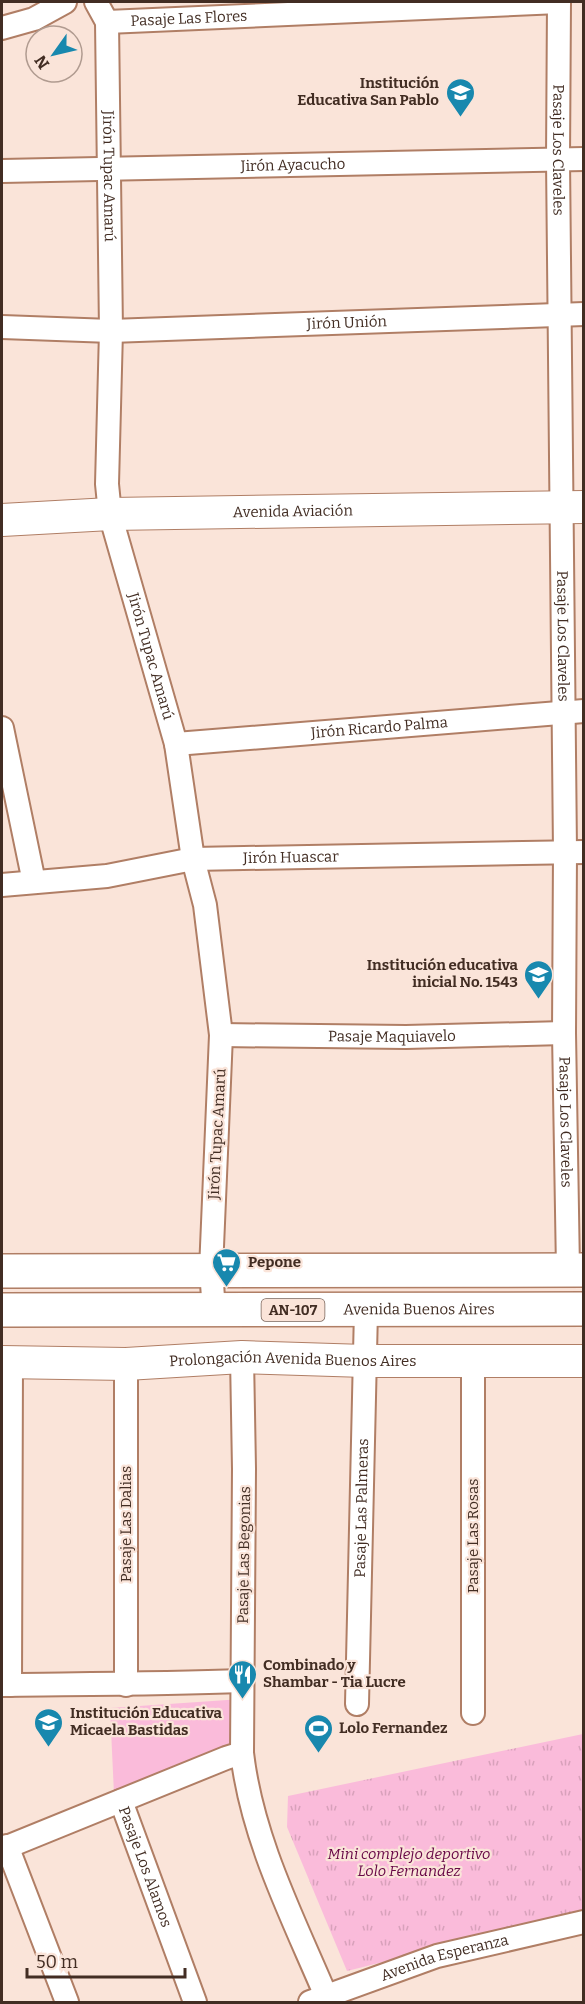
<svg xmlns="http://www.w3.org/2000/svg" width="585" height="2004" viewBox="0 0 585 2004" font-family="Bitter,serif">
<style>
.park{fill:url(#park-tufts)}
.garden{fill:#fabbda}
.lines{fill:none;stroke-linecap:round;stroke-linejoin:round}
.street-casing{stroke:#b07e65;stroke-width:26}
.secondary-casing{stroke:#b07e65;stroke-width:34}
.primary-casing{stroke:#b07e65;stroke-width:36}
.street{stroke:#fff;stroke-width:22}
.secondary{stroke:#fff;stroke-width:32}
.primary{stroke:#fff;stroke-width:33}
.labels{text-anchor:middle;stroke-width:4.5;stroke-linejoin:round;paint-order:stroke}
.shield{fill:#fae4d9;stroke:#79645a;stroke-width:1.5}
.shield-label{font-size:14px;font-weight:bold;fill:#422d23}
.street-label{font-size:15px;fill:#422d23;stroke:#fae4d9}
.poi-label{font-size:15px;font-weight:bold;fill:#422d23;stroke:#fae4d9;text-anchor:start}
.park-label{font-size:15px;font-style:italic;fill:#670746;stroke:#fae4d9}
</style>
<defs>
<pattern id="park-tufts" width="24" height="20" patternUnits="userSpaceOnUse" patternTransform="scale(1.5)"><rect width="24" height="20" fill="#fabbda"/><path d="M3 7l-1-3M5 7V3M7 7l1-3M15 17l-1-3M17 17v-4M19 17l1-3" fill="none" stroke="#d8a1bb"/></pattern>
</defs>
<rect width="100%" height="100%" fill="#fae4d9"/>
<path class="park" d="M583,1734V1912L347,1971L287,1827L288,1796Z"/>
<path class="garden" d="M242,1699L237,1740L114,1794L110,1708Z"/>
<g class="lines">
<defs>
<g id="street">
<path id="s1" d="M96,2L107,22L111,331L107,484L110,514L176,744L193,859L205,905L221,1035L211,1270L214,1311"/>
<path id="s2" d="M559,2L558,159L565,852L564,1033L568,1270"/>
<path id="s3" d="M107,22L559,2"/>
<path d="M2,28L34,19L65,2"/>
<path id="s4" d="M2,171L584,159"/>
<path id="s5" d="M2,327L111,331L584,314"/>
<path d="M2,728L34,882"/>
<path id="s6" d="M176,744L584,711"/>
<path id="s7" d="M2,885L107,876L193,859L584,852"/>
<path id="s8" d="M221,1035L406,1037L564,1033"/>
<path d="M242,1357L244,1469L242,1753C252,1839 293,1918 326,1996"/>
<path d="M126,1364V1685"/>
<path d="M2,1685C82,1684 162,1684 242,1681"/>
<path d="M10,1685L11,1362"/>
<path id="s9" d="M357,1704L366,1310"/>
<path d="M473,1713V1360"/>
<path id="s10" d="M121,1801L195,2002"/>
<path d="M7,1846L67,2002"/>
<path d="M2,1849L226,1758L242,1753"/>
<path id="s11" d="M310,2002L437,1956L584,1922"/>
</g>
<g id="secondary">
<path id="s12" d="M2,520L110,514L584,507"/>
<path id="s13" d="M2,1362L126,1364L242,1357L365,1361H584"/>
</g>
<g id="primary">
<path d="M2,1271L584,1270"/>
<path id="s14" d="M2,1310L584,1309"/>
</g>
</defs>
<use href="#street" class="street-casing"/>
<use href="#secondary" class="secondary-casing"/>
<use href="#primary" class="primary-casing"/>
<use href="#street" class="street"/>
<use href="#secondary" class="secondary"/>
<use href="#primary" class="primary"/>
</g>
<defs>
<symbol id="school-pin" viewBox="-11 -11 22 30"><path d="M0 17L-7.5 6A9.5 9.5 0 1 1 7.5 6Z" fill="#1888ae" stroke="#fae4d9"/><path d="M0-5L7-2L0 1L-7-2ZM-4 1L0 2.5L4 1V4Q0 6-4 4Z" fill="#fff"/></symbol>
<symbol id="supermarket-pin" viewBox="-11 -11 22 30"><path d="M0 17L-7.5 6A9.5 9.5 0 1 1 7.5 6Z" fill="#1888ae" stroke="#fae4d9"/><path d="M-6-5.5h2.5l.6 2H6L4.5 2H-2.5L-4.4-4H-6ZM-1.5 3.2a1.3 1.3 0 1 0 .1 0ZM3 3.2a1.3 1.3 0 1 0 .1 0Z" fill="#fff"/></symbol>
<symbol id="restaurant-pin" viewBox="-11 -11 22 30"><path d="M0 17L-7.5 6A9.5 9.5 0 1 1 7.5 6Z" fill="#1888ae" stroke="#fae4d9"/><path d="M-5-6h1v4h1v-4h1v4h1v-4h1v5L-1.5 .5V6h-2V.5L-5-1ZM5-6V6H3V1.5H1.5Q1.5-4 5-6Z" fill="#fff"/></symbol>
<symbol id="stadium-pin" viewBox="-11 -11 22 30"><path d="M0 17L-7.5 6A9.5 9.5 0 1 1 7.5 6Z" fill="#1888ae" stroke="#fae4d9"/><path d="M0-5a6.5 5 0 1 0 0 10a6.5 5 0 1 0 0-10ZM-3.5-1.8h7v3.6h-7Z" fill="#fff"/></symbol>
</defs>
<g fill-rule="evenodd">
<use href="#school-pin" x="444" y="76" width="33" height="45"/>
<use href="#school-pin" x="522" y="958" width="33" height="45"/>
<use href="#supermarket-pin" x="210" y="1246" width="33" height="45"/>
<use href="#restaurant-pin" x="226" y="1658" width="33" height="45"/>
<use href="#school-pin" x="32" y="1706" width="33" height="45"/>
<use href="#stadium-pin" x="302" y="1712" width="33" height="45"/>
</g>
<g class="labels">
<rect class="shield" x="261.5" y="1299" width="63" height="22" rx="4.5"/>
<g class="shield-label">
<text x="293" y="1315">AN-107</text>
</g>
<g class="street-label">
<text dy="5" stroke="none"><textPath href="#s3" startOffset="82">Pasaje Las Flores</textPath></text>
<text dy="5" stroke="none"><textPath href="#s2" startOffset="148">Pasaje Los Claveles</textPath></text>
<text dy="5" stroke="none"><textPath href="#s4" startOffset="291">Jirón Ayacucho</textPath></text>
<text dy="5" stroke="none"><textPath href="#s1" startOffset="177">Jirón Tupac Amarú</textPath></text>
<text dy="5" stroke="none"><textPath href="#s5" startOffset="345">Jirón Unión</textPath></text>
<text dy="5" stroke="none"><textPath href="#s12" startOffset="291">Avenida Aviación</textPath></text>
<text dy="5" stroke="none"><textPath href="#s2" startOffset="634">Pasaje Los Claveles</textPath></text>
<text dy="5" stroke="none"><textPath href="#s1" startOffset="663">Jirón Tupac Amarú</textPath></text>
<text dy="5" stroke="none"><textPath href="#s6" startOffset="204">Jirón Ricardo Palma</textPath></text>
<text dy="5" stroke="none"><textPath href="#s7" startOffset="291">Jirón Huascar</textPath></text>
<text dy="5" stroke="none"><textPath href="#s8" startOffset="171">Pasaje Maquiavelo</textPath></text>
<text dy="5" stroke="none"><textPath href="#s2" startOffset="1120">Pasaje Los Claveles</textPath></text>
<text transform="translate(217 1134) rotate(-87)" y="5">Jirón Tupac Amarú</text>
<text dy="5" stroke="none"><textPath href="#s14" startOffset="417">Avenida Buenos Aires</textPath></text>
<text dy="5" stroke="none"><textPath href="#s13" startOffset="291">Prolongación Avenida Buenos Aires</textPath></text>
<text dy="5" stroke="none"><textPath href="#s9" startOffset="196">Pasaje Las Palmeras</textPath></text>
<text transform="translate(126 1524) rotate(-90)" y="5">Pasaje Las Dalias</text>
<text transform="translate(473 1536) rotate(-90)" y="5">Pasaje Las Rosas</text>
<text transform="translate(244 1555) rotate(-89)" y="5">Pasaje Las Begonias</text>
<text dy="5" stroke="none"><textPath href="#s10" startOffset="70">Pasaje Los Alamos</textPath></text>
<text dy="5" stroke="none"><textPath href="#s11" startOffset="142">Avenida Esperanza</textPath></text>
</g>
<g class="poi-label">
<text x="439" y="88" text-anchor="end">Institución<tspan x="439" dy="17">Educativa San Pablo</tspan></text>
<text x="518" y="970" text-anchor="end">Institución educativa<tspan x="518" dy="17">inicial No. 1543</tspan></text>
<text x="248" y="1267">Pepone</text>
<text x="263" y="1670">Combinado y<tspan x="263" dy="17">Shambar - Tia Lucre</tspan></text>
<text x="70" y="1718">Institución Educativa<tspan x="70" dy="17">Micaela Bastidas</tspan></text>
<text x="339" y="1733">Lolo Fernandez</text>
</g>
<g class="park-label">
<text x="409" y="1859">Mini complejo deportivo<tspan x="409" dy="17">Lolo Fernandez</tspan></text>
</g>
</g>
<rect width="585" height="2004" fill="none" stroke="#422d23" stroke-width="6"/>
<g transform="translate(54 54) rotate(236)"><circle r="28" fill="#fae4d9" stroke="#b09b90" stroke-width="1.5"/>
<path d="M0-4.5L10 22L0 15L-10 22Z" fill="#1888ae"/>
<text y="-9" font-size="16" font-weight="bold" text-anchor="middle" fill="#422d23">N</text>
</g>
<path d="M27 1968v9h158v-9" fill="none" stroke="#422d23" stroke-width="3"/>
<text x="36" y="1968" font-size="18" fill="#422d23" stroke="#fae4d9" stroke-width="4.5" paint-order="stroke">50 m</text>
</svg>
